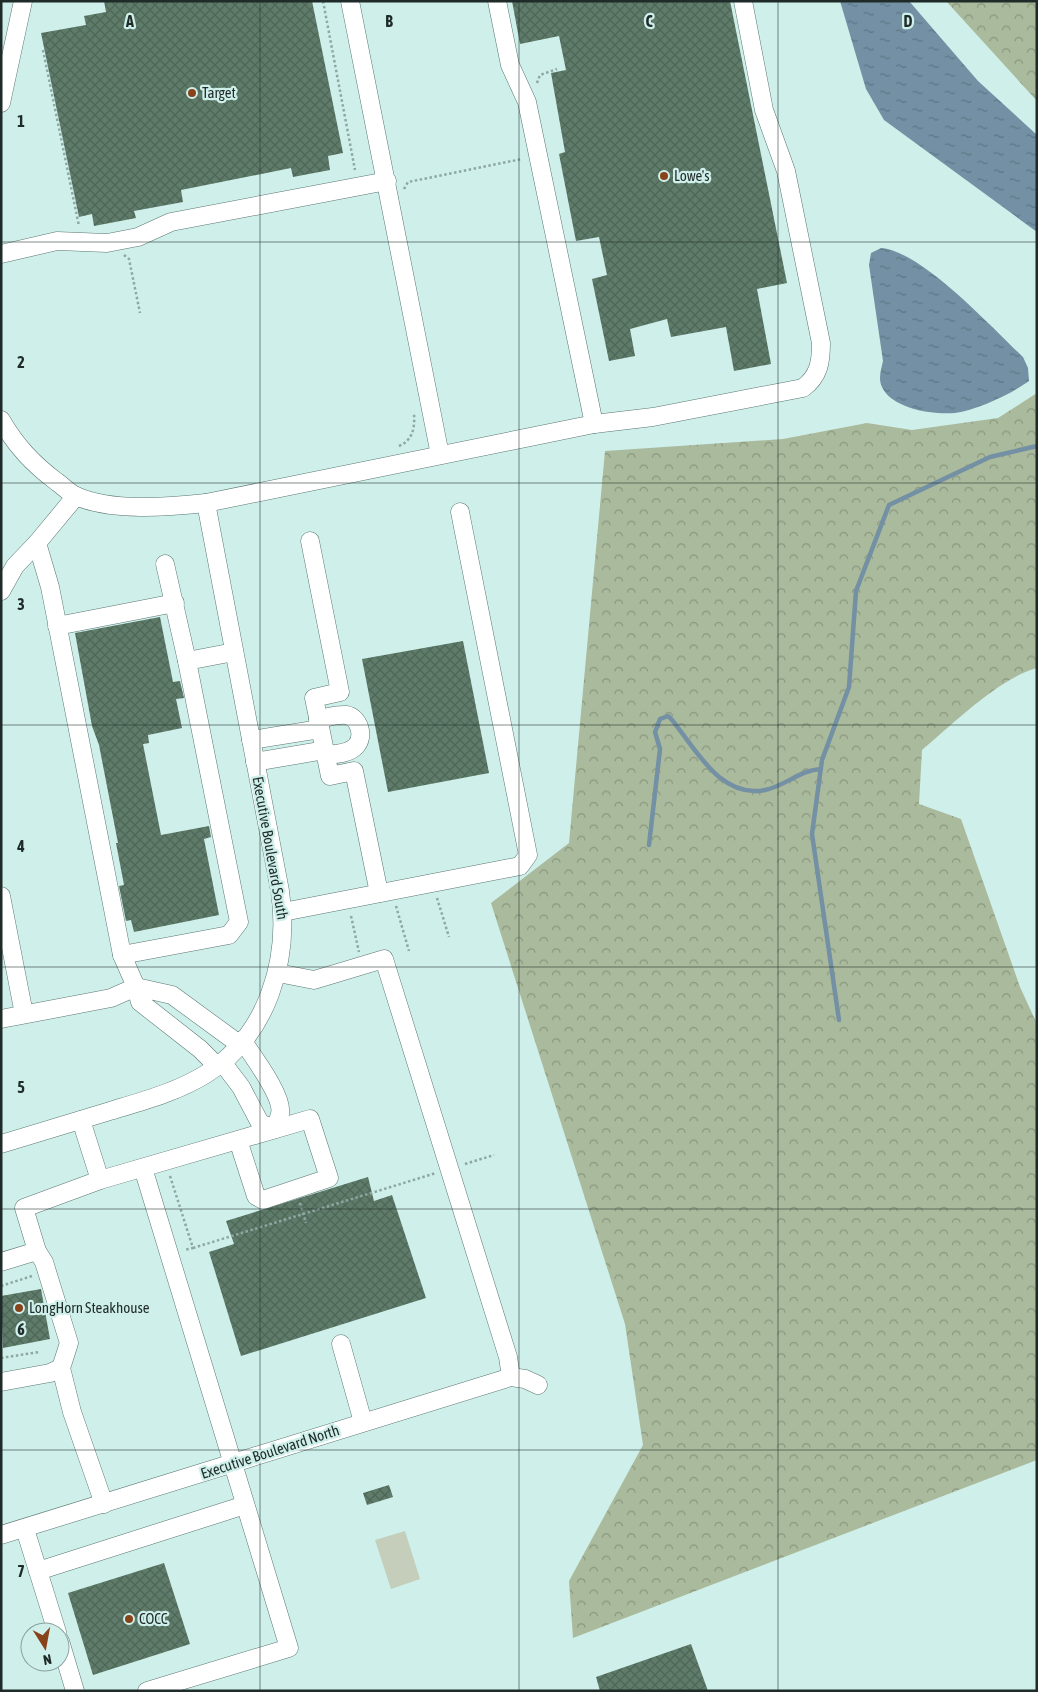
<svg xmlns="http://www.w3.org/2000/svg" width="1038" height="1692" viewBox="0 0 1038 1692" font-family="'Asap Condensed',sans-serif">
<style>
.forest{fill:url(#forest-crowns)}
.garden{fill:#c4cebb}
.water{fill:url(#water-ripples)}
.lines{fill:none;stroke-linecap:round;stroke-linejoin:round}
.stream{stroke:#7390a4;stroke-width:4.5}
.building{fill:url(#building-cross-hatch)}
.minor-casing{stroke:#5a7772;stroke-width:19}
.path{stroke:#8ea7a3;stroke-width:2.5;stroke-dasharray:2.5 2.5;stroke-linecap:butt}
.minor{stroke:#fff;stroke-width:18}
.grid{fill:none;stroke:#1f2b29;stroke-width:1;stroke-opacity:0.55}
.poi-dot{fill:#88431b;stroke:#cfefea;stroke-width:2}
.labels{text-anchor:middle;stroke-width:4.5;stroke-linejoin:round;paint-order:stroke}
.poi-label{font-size:15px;fill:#1f2b29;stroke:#cfefea;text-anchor:start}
.street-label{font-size:15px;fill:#1f2b29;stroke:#cfefea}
.grid-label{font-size:16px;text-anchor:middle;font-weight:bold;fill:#1f2b29;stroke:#cfefea;stroke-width:4.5;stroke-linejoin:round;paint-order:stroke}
</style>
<defs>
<pattern id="forest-crowns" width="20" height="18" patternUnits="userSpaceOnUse" patternTransform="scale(1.25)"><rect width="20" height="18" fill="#aaba9c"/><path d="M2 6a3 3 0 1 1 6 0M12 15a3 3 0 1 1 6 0" fill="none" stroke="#8a977f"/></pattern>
<pattern id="water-ripples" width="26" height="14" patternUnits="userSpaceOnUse" patternTransform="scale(1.25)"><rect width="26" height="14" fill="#7390a4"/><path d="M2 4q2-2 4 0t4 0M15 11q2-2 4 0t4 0" fill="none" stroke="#5e7686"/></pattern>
<pattern id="building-cross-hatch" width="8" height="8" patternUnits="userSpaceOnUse" patternTransform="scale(1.25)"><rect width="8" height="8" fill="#5f7c6a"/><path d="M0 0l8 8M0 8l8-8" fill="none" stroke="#4e6657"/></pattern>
</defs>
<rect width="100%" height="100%" fill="#cfefea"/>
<g class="forest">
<path d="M946,1H1037V101Z"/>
<path d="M1037,393V668C999,678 953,724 922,750L919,804L961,819L1020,987L1037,1024V1460L573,1638L569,1581L643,1445L625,1324L491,903L569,843L605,451L783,439L867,423L912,430L998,418Z"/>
</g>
<path class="garden" d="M405,1531L420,1579L391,1589L375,1540Z"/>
<g class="water">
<path d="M840,1H909L978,81L1037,135V232L884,120L866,89Z"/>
<path d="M881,248C922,251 992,328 1023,357L1028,368L1029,381C1011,394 977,410 955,413C934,415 892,409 882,387C878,379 881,370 883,361L869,265L871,253Z"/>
</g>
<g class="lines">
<g class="stream">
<path d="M649,845L660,749L655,732L660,719L668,716C674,721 677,727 682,733C702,760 726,798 765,790C785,786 800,770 821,769"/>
<path d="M839,1020L812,834L822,760L849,687L856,591L889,505L990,457L1037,446"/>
</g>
</g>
<g class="building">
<path d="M104,1H312L343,153L328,156L330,170L293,177L291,168L181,190L183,202L134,211L136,218L94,226L92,214L79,217L41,33L86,25L84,16L106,12Z"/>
<path d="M512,1H730L787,283L757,289L771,364L734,371L726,327L671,337L667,319L630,329L635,356L609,361L592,279L607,275L599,237L576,241L559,154L565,152L551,73L566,70L559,36L520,44Z"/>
<path d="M160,617L173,682L180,681L184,698L176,699L182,728L148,735L149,743L143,744L161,835L209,826L211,837L204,839L219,915L134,932L131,920L126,921L119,886L124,885L116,843H118L99,745L92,726L75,633Z"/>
<path d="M463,641L489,773L388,792L362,659Z"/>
<path d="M368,1177L374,1201L392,1195L426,1298L241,1356L209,1252L234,1244L226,1221Z"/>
<path d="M41,1289L50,1339L3,1348L1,1296Z"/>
<path d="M389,1485L393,1497L367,1505L363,1493Z"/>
<path d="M164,1563L190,1644L93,1675L68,1593Z"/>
<path d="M691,1644L708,1691H600L596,1677Z"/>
</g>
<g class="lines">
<defs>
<g id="minor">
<path d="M350,1L440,455"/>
<path d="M1,103L23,1"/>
<path d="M1,254L57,241L107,243L138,237L171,222L387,181"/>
<path d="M1,420C16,446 33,464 57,482C63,486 69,493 76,496C112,512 168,507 206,503L594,424L527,102L510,65L497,1"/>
<path d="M594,424L653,417L803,388C819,376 821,362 821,343L786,171L764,110L743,1"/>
<path d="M310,541L340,692L314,698L330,776L354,771L379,893"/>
<path d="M165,564L187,661L234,652"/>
<path d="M1,591L15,566L37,543"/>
<path d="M57,626L175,603"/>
<path d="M318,719C327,718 337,714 346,715C359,717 365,736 356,746C349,754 335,754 326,755"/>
<path d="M251,740L320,729"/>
<path d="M255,762L325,750"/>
<path d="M1,896L24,1014"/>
<path d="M283,912L520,866L528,855L460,512"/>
<path d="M122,955L229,935L239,922L187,661"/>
<path d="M278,973L314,980L384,959L508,1357L511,1377"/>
<path d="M1,1019L111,998L136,987L122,955L50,587L37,543L76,496"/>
<path d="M222,1062L241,1087L260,1123L274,1129C276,1125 279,1119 280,1114C284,1097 252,1055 242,1040"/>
<path d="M217,1066L200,1049L140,1002L136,987L172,995L239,1044"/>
<path d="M81,1120L100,1180"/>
<path d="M1,1144C38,1133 74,1122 110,1111C143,1101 177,1092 206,1074C268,1035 290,960 280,891L206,503"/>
<path d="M143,1168L289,1648L147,1691"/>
<path d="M1,1262L37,1251"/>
<path d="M341,1344L363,1422"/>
<path d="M1,1382L50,1373L61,1368"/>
<path d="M104,1504L72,1412L61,1368L69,1343L44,1262L37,1251L24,1208L100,1180L310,1119L329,1178L263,1200L256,1196L238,1140"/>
<path d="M25,1529L57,1632"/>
<path d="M1,1535L511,1377L525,1379L538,1385"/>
<path d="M38,1571L245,1505"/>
<path d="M60,1641L75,1691"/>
</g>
</defs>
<use href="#minor" class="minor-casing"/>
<g class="path">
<path d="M323,1L355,170"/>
<path d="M43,50L79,226"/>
<path d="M537,83L540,75L557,69"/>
<path d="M404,189L408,182L522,159"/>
<path d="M124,255L129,259L140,313"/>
<path d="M399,446C413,440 415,428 414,413"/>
<path d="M437,898L449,937"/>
<path d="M396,906L409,951"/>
<path d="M351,916L359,952"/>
<path d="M465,1164L494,1155"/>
<path d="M170,1176L193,1248L184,1250"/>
<path d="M300,1203L306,1223"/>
<path d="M193,1248L436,1173"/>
<path d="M1,1286L32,1276"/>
<path d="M1,1358L39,1352"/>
</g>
<use href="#minor" class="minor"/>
</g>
<path class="grid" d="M260,1V1691M519,1V1691M778,1V1691M1,242H1037M1,483H1037M1,725H1037M1,967H1037M1,1209H1037M1,1450H1037"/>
<g class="poi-dot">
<circle cx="192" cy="93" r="5"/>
<circle cx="664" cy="176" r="5"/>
<circle cx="19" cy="1308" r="5"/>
<circle cx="129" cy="1619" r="5"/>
</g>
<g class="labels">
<g class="poi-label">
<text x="202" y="98">Target</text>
<text x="674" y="181">Lowe's</text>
<text x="29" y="1313">LongHorn Steakhouse</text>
<text x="139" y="1624">COCC</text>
</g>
<g class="street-label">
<text transform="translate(270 848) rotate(80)" y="5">Executive Boulevard South</text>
<text transform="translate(270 1452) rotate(-18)" y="5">Executive Boulevard North</text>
</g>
</g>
<g class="grid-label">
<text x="130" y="27">A</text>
<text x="389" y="27">B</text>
<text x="649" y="27">C</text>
<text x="908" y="27">D</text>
<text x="21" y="127">1</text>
<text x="21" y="368">2</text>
<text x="21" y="610">3</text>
<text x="21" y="852">4</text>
<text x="21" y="1093">5</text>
<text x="21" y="1335">6</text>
<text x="21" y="1577">7</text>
</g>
<rect width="1038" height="1692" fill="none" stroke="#1f2b29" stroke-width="5"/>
<g transform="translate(45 1647) rotate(169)"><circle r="24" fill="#cfefea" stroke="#89a19d"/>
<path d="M0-4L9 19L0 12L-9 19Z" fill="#88431b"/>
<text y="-8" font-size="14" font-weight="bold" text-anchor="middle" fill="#1f2b29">N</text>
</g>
</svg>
